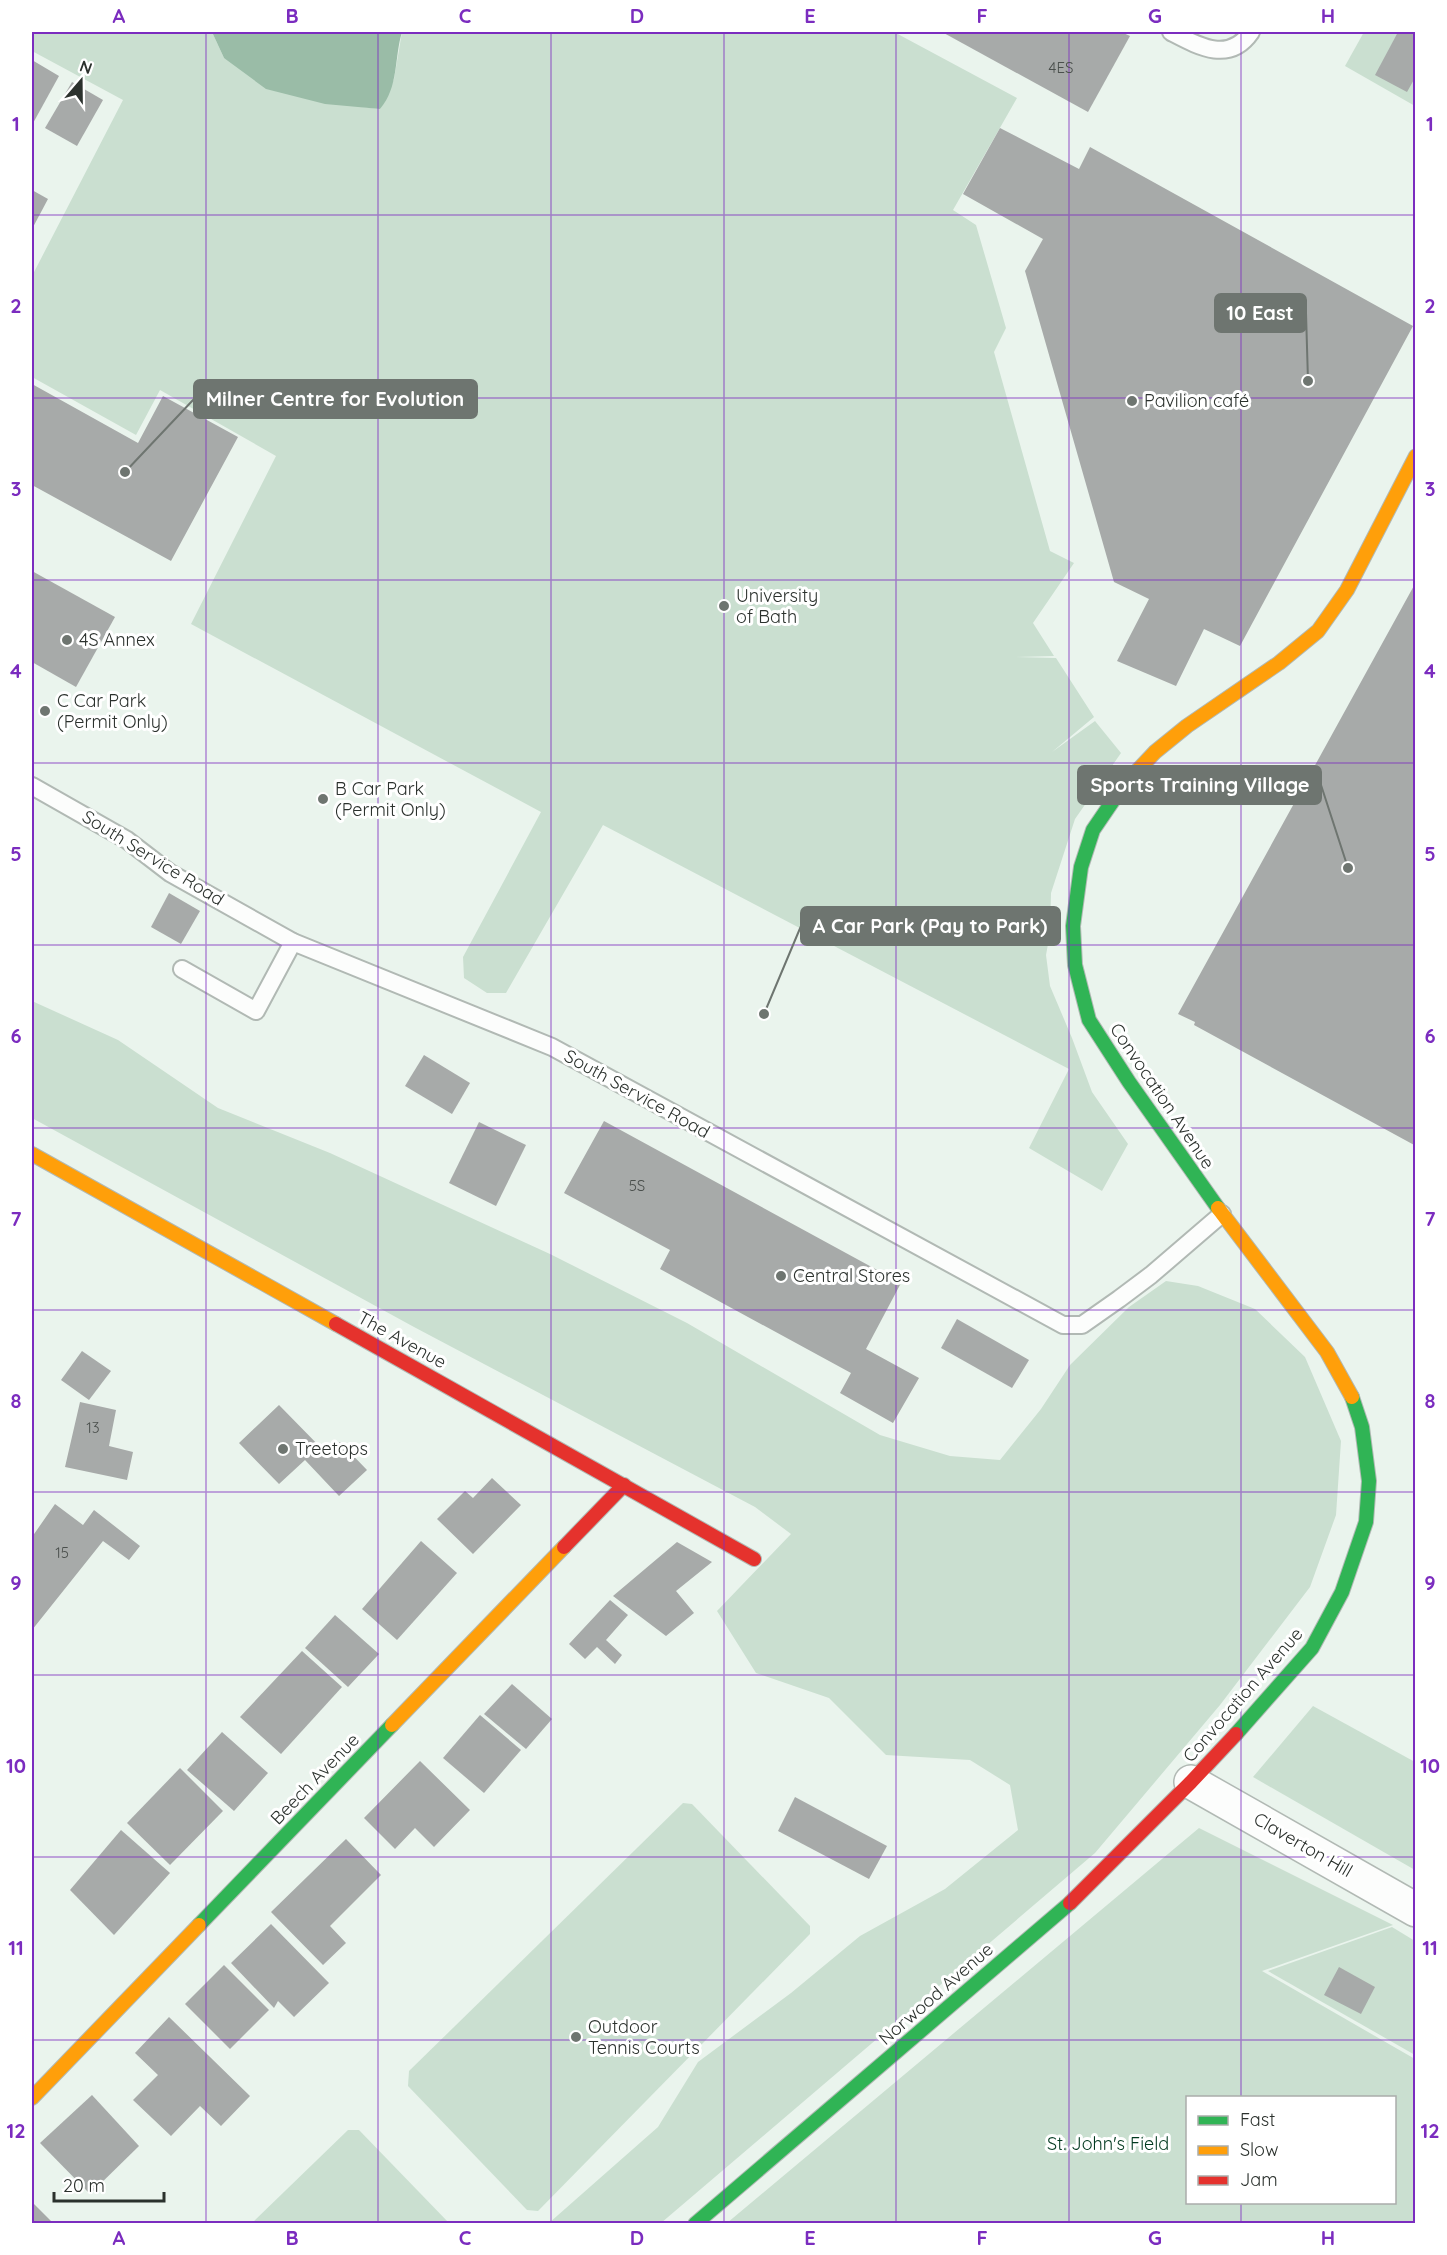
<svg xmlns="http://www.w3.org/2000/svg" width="1447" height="2255" viewBox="0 0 1447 2255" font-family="Quicksand,sans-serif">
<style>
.green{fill:#cadfd0;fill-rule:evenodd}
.water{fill:#9abca7}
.building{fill:#a7aaa9}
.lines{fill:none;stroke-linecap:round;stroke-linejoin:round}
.lane-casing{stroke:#b1b9b4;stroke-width:20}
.street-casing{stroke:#b1b9b4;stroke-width:36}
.fast-casing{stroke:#b1b9b4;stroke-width:16}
.slow-casing{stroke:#b1b9b4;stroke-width:16}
.jam-casing{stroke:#b1b9b4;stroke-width:16}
.lane{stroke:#fcfdfc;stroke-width:16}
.street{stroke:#fcfdfc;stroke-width:33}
.fast{stroke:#30b455;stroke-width:14}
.slow{stroke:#ff9f0a;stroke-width:14}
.jam{stroke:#e5322d;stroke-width:14}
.grid{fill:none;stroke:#7b2cbf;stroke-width:1.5;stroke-opacity:0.55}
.poi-dot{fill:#6e7570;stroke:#fff;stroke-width:2}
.labels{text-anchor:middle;stroke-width:6;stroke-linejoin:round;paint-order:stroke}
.number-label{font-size:15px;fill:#4a4f4c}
.poi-label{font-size:18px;fill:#2b312d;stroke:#fff;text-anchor:start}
.street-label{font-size:18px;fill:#2b312d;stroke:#fff}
.park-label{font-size:18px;fill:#00391f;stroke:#fff}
.leader{fill:none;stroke:#6e7570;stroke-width:2}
.callout-dot{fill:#6e7570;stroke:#fff;stroke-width:2}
.callout{fill:#6e7570;stroke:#6e7570;stroke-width:2}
.callout-label{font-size:20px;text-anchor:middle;font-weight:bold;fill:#fff}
.neatline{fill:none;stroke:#7b2cbf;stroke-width:2}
.grid-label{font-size:20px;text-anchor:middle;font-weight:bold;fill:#7b2cbf}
</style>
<rect width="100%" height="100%" fill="#eaf4ed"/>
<g class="green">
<path d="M32,32H212L224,58L362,107L380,109L394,79L402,32H894L1017,98L953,210L976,225L1006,328L994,352L1050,551L1074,563L1033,623L1054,656L1013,657L1056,658L1094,717L1052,752L1095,721L1121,753L1075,819L1051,893L1050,933L1046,955L1050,986L1072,1038L1092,1092L1128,1144L1102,1191L1029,1148L1069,1069L603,825L506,993H487L464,978L463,957L541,812L191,624L276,456L160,390L136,435L32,377V276L123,100L32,51Z"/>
<path d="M1364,32H1415V106L1345,66Z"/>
<path d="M32,1001L118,1040L218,1108L330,1153L550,1254L687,1323L880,1435L950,1456L1000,1460L1041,1409L1070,1365L1129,1307L1166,1281L1198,1286L1255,1309L1305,1357L1341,1441L1336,1515L1310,1587L1220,1705L1095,1853L661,2223H549L658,2127L698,2062L791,1993L860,1936L945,1889L1018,1830L1010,1785L970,1760L886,1755L829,1698L756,1673L717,1611L791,1534L755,1507L414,1327L32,1118Z"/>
<path d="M1313,1706L1415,1762V1870L1253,1777Z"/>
<path d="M683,1803L692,1804L810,1926V1934L538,2211L527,2210L408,2086L409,2071Z"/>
<path d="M1199,1828L1393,1925L1262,1971L1415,2059V2223H727ZM1188,2098H1394V2202H1188Z"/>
<path d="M1392,1927L1415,1941V2055L1268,1971Z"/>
<path d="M348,2130H359L449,2223H252Z"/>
</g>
<path class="water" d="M212,32H402C394,58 399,87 380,109L325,104L266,89L224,58Z"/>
<g class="building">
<path d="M942,32H1121L1130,36L1088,112Z"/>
<path d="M1398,32H1416V76L1407,92L1375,75Z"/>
<path d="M32,60L59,76L32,125Z"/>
<path d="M72,82L103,100L77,146L45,128Z"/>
<path d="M1000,128L1079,169L1090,147L1413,326L1240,646L1204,629L1176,686L1117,661L1149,599L1114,582L1025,271L1043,239L963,194Z"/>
<path d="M32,190L48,199L32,229Z"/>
<path d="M32,384L138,443L163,396L238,437L171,561L32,485Z"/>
<path d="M32,571L115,617L76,687L32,662Z"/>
<path d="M1416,582V1146L1194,1025L1195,1022L1178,1014Z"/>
<path d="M169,893L200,911L181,944L151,927Z"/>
<path d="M424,1055L470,1083L452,1114L405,1086Z"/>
<path d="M604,1121L901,1283L866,1349L919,1378L893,1423L840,1393L851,1373L660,1269L670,1250L564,1193Z"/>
<path d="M479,1122L526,1145L496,1206L449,1183Z"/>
<path d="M957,1319L1029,1360L1012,1388L941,1348Z"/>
<path d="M82,1351L111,1371L89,1400L61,1380Z"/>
<path d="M80,1402L116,1410L109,1446L133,1452L127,1480L65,1467Z"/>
<path d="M279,1405L327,1454L340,1442L367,1470L339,1496L305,1460L279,1484L239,1443Z"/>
<path d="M492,1478L521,1505L473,1554L437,1519L465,1491L473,1498Z"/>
<path d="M55,1504L83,1525L94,1510L140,1546L129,1560L103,1541L32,1630V1537Z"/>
<path d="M421,1541L457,1573L397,1640L362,1609Z"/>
<path d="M677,1542L712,1562L676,1591L694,1613L666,1636L613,1596Z"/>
<path d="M610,1600L628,1615L606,1640L622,1655L615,1664L597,1647L585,1659L569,1644Z"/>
<path d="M335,1615L379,1654L348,1687L305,1648Z"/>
<path d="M302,1651L342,1687L281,1754L240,1717Z"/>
<path d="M512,1684L552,1719L526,1749L484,1714Z"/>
<path d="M480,1715L521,1750L484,1793L443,1758Z"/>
<path d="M222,1732L268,1773L234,1811L187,1770Z"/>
<path d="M420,1761L470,1810L434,1847L415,1828L395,1849L364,1818Z"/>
<path d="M180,1768L223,1811L170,1865L127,1823Z"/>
<path d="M795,1797L887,1846L869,1879L778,1831Z"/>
<path d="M121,1830L170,1873L114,1935L70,1890Z"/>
<path d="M346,1839L381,1875L330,1926L346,1943L323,1965L271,1912Z"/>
<path d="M271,1924L329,1983L294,2017L278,2001L274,2008L231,1963Z"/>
<path d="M224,1965L269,2010L230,2049L185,2004Z"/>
<path d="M1339,1967L1375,1987L1361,2014L1324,1995Z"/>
<path d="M169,2017L250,2096L221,2126L200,2106L171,2136L133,2100L158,2075L135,2053Z"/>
<path d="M92,2095L139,2146L90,2194L40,2143Z"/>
<path d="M32,2202L54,2224H32Z"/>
</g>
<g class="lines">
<defs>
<g id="lane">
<path d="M1171,32C1198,46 1229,64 1251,32"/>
<path d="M32,786L127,840L170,873L293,942L552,1047L1063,1325H1082L1119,1299L1151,1275L1222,1214"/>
<path d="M182,969L256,1011L293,942"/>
</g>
<path id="street" d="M1191,1782L1416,1910"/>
<g id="fast">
<path d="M1123,786L1093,830L1081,867L1073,926L1075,965L1089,1020L1129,1082L1218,1208"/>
<path d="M1236,1734L1312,1648L1342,1592L1366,1522L1369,1481L1362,1427L1352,1397"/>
<path d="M199,1925L392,1725"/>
<path d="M695,2224L1070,1903"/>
</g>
<g id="slow">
<path d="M1123,786L1155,752L1187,726L1279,663L1318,631L1347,590L1416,456"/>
<path d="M32,1154L336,1324"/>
<path d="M1218,1208L1327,1352L1352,1397"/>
<path d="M392,1725L564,1547"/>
<path d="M32,2098L199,1925"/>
</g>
<g id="jam">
<path d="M336,1324L754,1559"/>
<path d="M564,1547L624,1485"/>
<path d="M1070,1903L1191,1782L1236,1734"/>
</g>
</defs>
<use href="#lane" class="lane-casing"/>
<use href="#street" class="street-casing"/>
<use href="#fast" class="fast-casing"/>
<use href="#slow" class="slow-casing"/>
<use href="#jam" class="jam-casing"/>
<use href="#lane" class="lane"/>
<use href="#street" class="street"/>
<use href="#fast" class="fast"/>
<use href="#slow" class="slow"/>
<use href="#jam" class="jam"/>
</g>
<path class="grid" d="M206,32V2224M378,32V2224M551,32V2224M724,32V2224M896,32V2224M1069,32V2224M1241,32V2098M32,215H1416M32,398H1416M32,580H1416M32,763H1416M32,945H1416M32,1128H1416M32,1310H1416M32,1492H1416M32,1675H1416M32,1857H1416M32,2040H1416M1241,2202V2224"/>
<g class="poi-dot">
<circle cx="1132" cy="401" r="6"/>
<circle cx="724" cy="606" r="6"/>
<circle cx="67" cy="640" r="6"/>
<circle cx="45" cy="711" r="6"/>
<circle cx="323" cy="799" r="6"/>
<circle cx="781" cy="1276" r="6"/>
<circle cx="283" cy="1449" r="6"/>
<circle cx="576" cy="2037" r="6"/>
</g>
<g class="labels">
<g class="number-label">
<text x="1061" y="73">4ES</text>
<text x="637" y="1191">5S</text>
<text x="93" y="1433">13</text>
<text x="62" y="1558">15</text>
</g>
<g class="poi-label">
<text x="1144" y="407">Pavilion café</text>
<text x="736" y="602">University<tspan x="736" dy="21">of Bath</tspan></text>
<text x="79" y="646">4S Annex</text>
<text x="57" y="707">C Car Park<tspan x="57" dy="21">(Permit Only)</tspan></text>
<text x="335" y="795">B Car Park<tspan x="335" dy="21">(Permit Only)</tspan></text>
<text x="793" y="1282">Central Stores</text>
<text x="295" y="1455">Treetops</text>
<text x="588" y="2033">Outdoor<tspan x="588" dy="21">Tennis Courts</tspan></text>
</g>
<g class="street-label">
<text transform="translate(153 858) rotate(32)" y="6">South Service Road</text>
<text transform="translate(637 1094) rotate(29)" y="6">South Service Road</text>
<text transform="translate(1162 1096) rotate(56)" y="6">Convocation Avenue</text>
<text transform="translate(402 1340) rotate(29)" y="6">The Avenue</text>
<text transform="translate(1243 1695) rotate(-49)" y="6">Convocation Avenue</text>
<text transform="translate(315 1779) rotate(-46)" y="6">Beech Avenue</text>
<text transform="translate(1303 1845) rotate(30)" y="6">Claverton Hill</text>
<text transform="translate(936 1994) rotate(-41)" y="6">Norwood Avenue</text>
</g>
<g class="park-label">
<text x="1108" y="2150">St. John's Field</text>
</g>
</g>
<path class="leader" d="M1308 381L1306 313M125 472L194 399M1348 868L1321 785M764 1014L801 926"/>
<g class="callout-dot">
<circle cx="1308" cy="381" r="6"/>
<circle cx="125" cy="472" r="6"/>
<circle cx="1348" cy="868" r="6"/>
<circle cx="764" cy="1014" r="6"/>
</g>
<g class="callout">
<rect x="1215" y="294" width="91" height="38" rx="6"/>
<rect x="194" y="380" width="283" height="38" rx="6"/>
<rect x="1078" y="766" width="243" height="38" rx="6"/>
<rect x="801" y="907" width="259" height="38" rx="6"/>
</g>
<g class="callout-label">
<text x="1260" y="320">10 East</text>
<text x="335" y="406">Milner Centre for Evolution</text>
<text x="1200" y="792">Sports Training Village</text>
<text x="930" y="933">A Car Park (Pay to Park)</text>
</g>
<rect width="1447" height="2255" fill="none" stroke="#ffffff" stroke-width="66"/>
<rect x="1186" y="2096" width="210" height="108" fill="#ffffff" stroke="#aaadab" stroke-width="1.5"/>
<rect x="1198" y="2116" width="30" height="9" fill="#30b455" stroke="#aaadab" stroke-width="1.5"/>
<text x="1240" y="2126" font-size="18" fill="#2b312d">Fast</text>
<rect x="1198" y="2146" width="30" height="9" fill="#ff9f0a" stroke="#aaadab" stroke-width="1.5"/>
<text x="1240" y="2156" font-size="18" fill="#2b312d">Slow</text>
<rect x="1198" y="2176" width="30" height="9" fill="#e5322d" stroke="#aaadab" stroke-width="1.5"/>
<text x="1240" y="2186" font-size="18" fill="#2b312d">Jam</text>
<g transform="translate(81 81) rotate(20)" stroke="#ffffff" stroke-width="4.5" paint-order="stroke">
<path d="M0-4.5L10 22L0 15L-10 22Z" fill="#2b312d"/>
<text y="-9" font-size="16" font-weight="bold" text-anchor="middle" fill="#2b312d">N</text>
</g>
<path d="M54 2192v9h110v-9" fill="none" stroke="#2b312d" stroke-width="3"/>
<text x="63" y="2192" font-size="18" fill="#2b312d" stroke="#ffffff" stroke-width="4.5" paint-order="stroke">20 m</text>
<rect x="33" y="33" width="1381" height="2189" class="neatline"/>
<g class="grid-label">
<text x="119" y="23">A</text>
<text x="292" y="23">B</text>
<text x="465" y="23">C</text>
<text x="637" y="23">D</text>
<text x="810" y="23">E</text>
<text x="982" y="23">F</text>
<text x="1155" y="23">G</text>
<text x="1328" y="23">H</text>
<text x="16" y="131">1</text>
<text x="1430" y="131">1</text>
<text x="16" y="313">2</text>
<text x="1430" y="313">2</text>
<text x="16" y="496">3</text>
<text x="1430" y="496">3</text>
<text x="16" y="678">4</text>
<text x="1430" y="678">4</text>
<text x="16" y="861">5</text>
<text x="1430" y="861">5</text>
<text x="16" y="1043">6</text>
<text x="1430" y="1043">6</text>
<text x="16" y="1226">7</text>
<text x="1430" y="1226">7</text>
<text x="16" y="1408">8</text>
<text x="1430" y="1408">8</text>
<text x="16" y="1590">9</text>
<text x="1430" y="1590">9</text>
<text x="16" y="1773">10</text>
<text x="1430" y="1773">10</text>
<text x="16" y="1955">11</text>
<text x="1430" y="1955">11</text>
<text x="16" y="2138">12</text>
<text x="1430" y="2138">12</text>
<text x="119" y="2245">A</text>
<text x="292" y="2245">B</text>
<text x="465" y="2245">C</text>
<text x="637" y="2245">D</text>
<text x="810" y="2245">E</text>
<text x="982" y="2245">F</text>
<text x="1155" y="2245">G</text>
<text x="1328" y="2245">H</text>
</g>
</svg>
